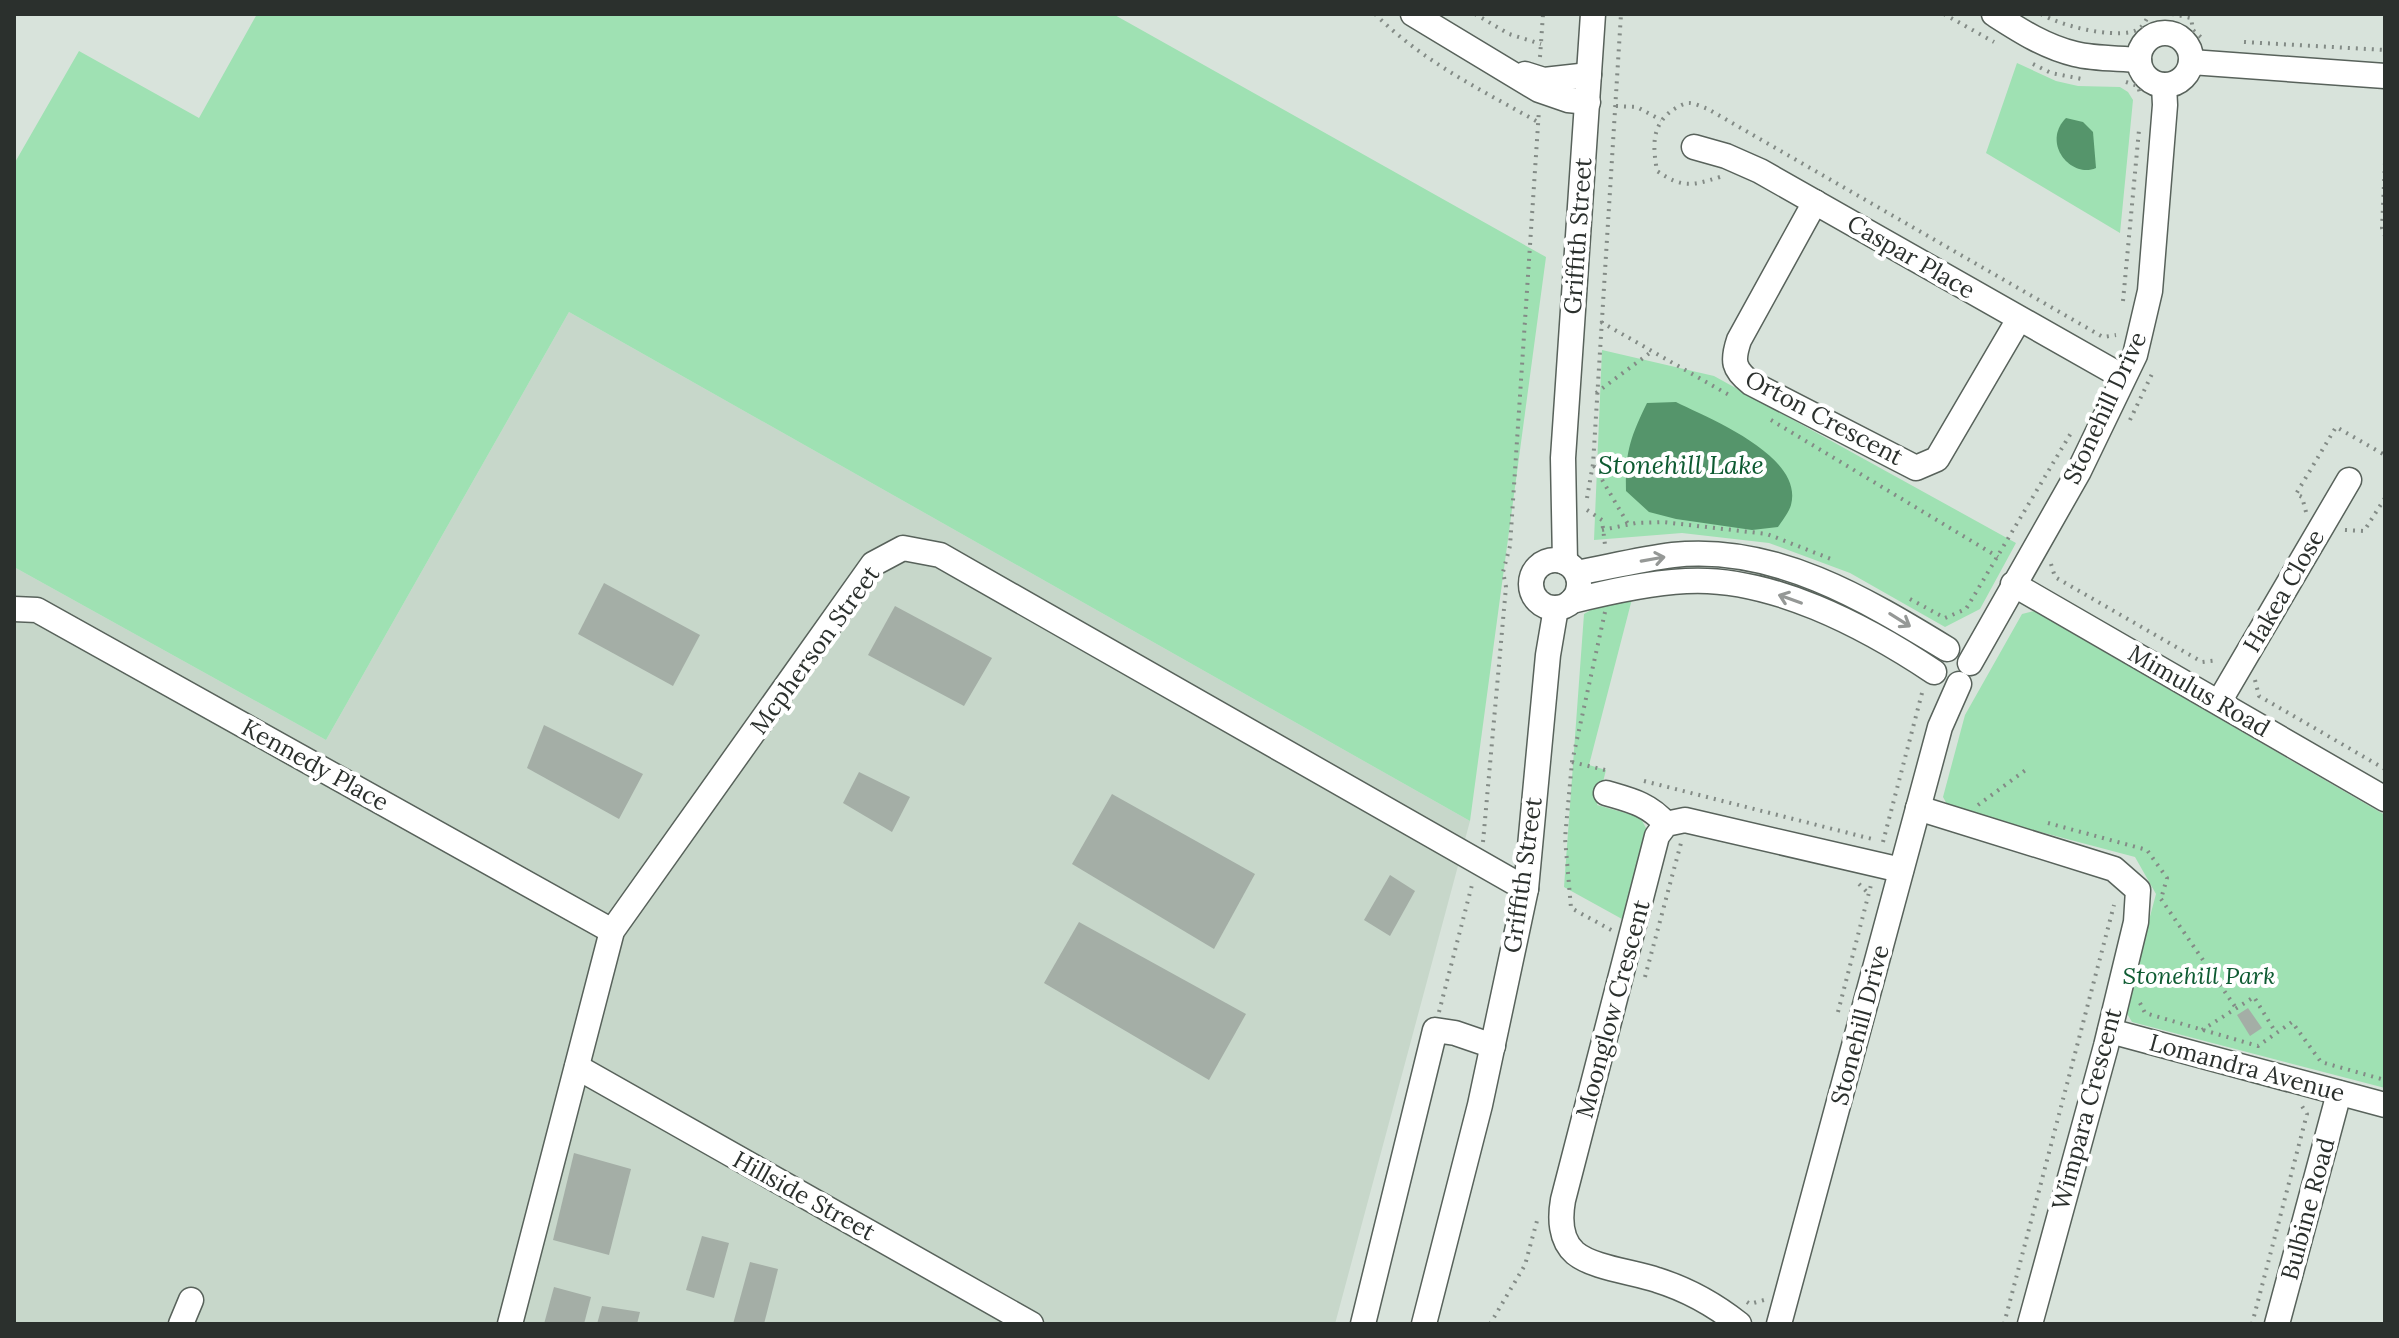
<svg xmlns="http://www.w3.org/2000/svg" width="2399" height="1338" viewBox="0 0 2399 1338" font-family="Lora,serif">
<style>
.built{fill:#c7d7ca}
.green{fill:#9fe1b3}
.water{fill:#55956b}
.building{fill:#a4aea6}
.lines{fill:none;stroke-linecap:round;stroke-linejoin:round}
.minor-casing{stroke:#58625b;stroke-width:27}
.path{stroke:#838b86;stroke-width:4;stroke-dasharray:2 6;stroke-linecap:butt}
.minor{stroke:#fff;stroke-width:24}
.oneway{stroke:#959896}
.labels{text-anchor:middle;stroke-width:8;stroke-linejoin:round;paint-order:stroke}
.street-label{font-size:24px;fill:#2b302d;stroke:#fff}
.park-label{font-size:24px;font-style:italic;fill:#0e5b32;stroke:#fff}
.water-label{font-size:26px;font-style:italic;fill:#0d5a31;stroke:#fff}
</style>
<rect width="100%" height="100%" fill="#d8e3db"/>
<path class="built" d="M569,312L1470,821L1335,1324H14V567L326,740Z"/>
<g class="green">
<path d="M257,14H1113L1546,257L1470,821L569,312L326,740L14,567V164L79,51L199,118Z"/>
<path d="M2017,63L2056,81L2078,86L2120,87L2128,92L2133,100L2120,233L1986,153Z"/>
<path d="M1602,350L1714,376L2016,543L1980,609L1945,627L1850,573L1769,543L1682,533L1594,540Z"/>
<path d="M1632,599L1589,765L1606,770L1597,805L1640,817L1646,828L1622,919L1564,887L1584,614L1603,603Z"/>
<path d="M2034,611L2385,815V1088L2132,1022L2125,1010L2156,894L2135,857L1949,808L1943,797L1965,715L2022,614Z"/>
</g>
<g class="water">
<path d="M2066,118L2083,122L2093,132L2096,168C2071,179 2041,143 2066,118Z"/>
<path d="M1676,402C1710,419 1804,456 1791,505C1789,512 1782,521 1778,527L1752,530L1676,519L1649,512L1626,491C1625,453 1630,438 1647,403Z"/>
</g>
<g class="building">
<path d="M604,583L700,635L673,686L578,634Z"/>
<path d="M895,606L992,658L964,706L868,655Z"/>
<path d="M544,725L643,774L619,819L527,768Z"/>
<path d="M859,772L910,797L892,832L843,803Z"/>
<path d="M1112,794L1255,874L1214,949L1072,864Z"/>
<path d="M1390,875L1415,891L1390,936L1364,920Z"/>
<path d="M1079,922L1246,1014L1209,1080L1044,983Z"/>
<path d="M2248,1008L2262,1028L2250,1036L2237,1015Z"/>
<path d="M574,1153L631,1169L609,1255L553,1240Z"/>
<path d="M702,1236L729,1243L714,1298L686,1290Z"/>
<path d="M750,1262L778,1269L764,1324H733Z"/>
<path d="M554,1287L591,1297L584,1324H544Z"/>
<path d="M602,1306L640,1312L637,1324H597Z"/>
</g>
<g class="lines">
<defs>
<g id="minor">
<path d="M1413,14L1539,90L1568,100L1588,102"/>
<path d="M1994,14C2019,30 2045,47 2075,54C2095,59 2118,58 2139,60"/>
<circle cx="2165" cy="59" r="26"/>
<path d="M2191,62L2385,76"/>
<path d="M1525,74L1544,80L1589,75"/>
<path d="M1694,147L1726,156L1760,171L2123,377"/>
<path d="M1815,202L1739,340C1732,361 1733,369 1751,383L1916,468L1937,459L2019,319"/>
<circle cx="1555" cy="584" r="24"/>
<path d="M1565,562L1563,458L1593,14"/>
<path d="M1577,573C1609,567 1641,559 1673,555C1774,544 1865,599 1947,649"/>
<path d="M2013,584L2385,799"/>
<path d="M1572,601C1608,592 1647,583 1686,581C1770,576 1865,626 1934,672"/>
<path d="M14,609L37,610L612,931"/>
<path d="M1970,663L2079,471L2135,355L2150,291L2165,105L2164,85"/>
<path d="M2219,702L2349,480"/>
<path d="M1606,793C1630,800 1649,804 1666,824"/>
<path d="M1918,808L2114,869L2138,890L2136,922L2106,1046L2030,1324"/>
<path d="M2110,1031L2385,1105"/>
<path d="M577,1067L1031,1324"/>
<path d="M181,1324L191,1300"/>
<path d="M510,1324L612,931L873,564L903,548L940,555L1526,889"/>
<path d="M1363,1324L1435,1030L1455,1033L1493,1046"/>
<path d="M1424,1324L1480,1105L1526,889L1548,655L1556,608"/>
<path d="M1739,1324C1715,1305 1686,1289 1657,1280C1634,1272 1593,1268 1575,1253C1560,1240 1560,1217 1563,1200L1657,836L1666,824L1685,820L1901,870"/>
<path d="M1779,1324L1940,727L1959,684"/>
<path d="M2277,1324L2339,1093"/>
</g>
</defs>
<use href="#minor" class="minor-casing"/>
<g class="path">
<path d="M1375,14C1422,61 1481,90 1538,122"/>
<path d="M1475,14L1509,34L1541,44"/>
<path d="M1944,14L1994,42"/>
<path d="M2041,14C2062,26 2107,37 2131,32C2141,30 2145,23 2149,14H2170"/>
<path d="M2172,14L2191,18L2193,30L2205,41"/>
<path d="M2244,42L2385,50"/>
<path d="M1540,57L1543,14"/>
<path d="M2033,64L2051,73L2082,79"/>
<path d="M2126,82L2138,86L2141,97"/>
<path d="M1616,106L1637,107L1661,120"/>
<path d="M2385,163L2382,228L2385,236"/>
<path d="M1720,177C1691,186 1682,188 1657,171C1653,147 1651,127 1671,111C1676,108 1683,103 1689,103C1694,103 1702,107 1708,109L2103,337L2116,335"/>
<path d="M2123,301L2139,130"/>
<path d="M1601,322L1729,395"/>
<path d="M1596,393L1651,352"/>
<path d="M1771,420L1998,557"/>
<path d="M2130,420L2152,374"/>
<path d="M1594,466L1628,524"/>
<path d="M1587,498L1593,464L1621,14"/>
<path d="M1587,510L1602,520L1605,545"/>
<path d="M2306,512L2302,497L2296,494L2336,427L2385,455"/>
<path d="M1602,530L1636,523L1663,522L1767,534L1831,559"/>
<path d="M2345,530L2364,531L2385,498"/>
<path d="M2051,564L2055,577L2202,662L2218,660"/>
<path d="M1910,599L1945,618L1966,609L2071,433"/>
<path d="M1605,612L1572,762L1565,838L1571,908L1613,931"/>
<path d="M2255,680L2259,696L2385,769"/>
<path d="M1572,762L1605,770"/>
<path d="M1644,781L1876,840"/>
<path d="M1978,805L2027,769"/>
<path d="M2048,823L2147,850L2167,878L2161,899"/>
<path d="M1483,842L1506,587L1503,572L1510,546L1539,110"/>
<path d="M1883,842L1922,693L1921,689"/>
<path d="M1859,884L1869,894"/>
<path d="M2161,899L2236,1008"/>
<path d="M1645,977L1681,843"/>
<path d="M2140,1003L2145,1013L2258,1046L2292,1022L2321,1062L2385,1080"/>
<path d="M1439,1012L1473,881"/>
<path d="M1838,1012L1871,885"/>
<path d="M2202,1030L2254,997L2276,1033"/>
<path d="M1747,1302L1750,1304L1764,1300"/>
<path d="M1490,1324L1525,1265L1538,1217"/>
<path d="M2004,1324L2114,905"/>
<path d="M2252,1324L2307,1114L2300,1103"/>
</g>
<use href="#minor" class="minor"/>
</g>
<defs><path id="oneway-shaft" d="M-6 0H5M1.5-3L5.5 0L1.5 3" fill="none" stroke-width="1.6" stroke-linecap="round" stroke-linejoin="round" transform="scale(2)"/></defs>
<g class="oneway">
<use href="#oneway-shaft" transform="translate(1653 559) rotate(-10)"/>
<use href="#oneway-shaft" transform="translate(1790 599) rotate(-160)"/>
<use href="#oneway-shaft" transform="translate(1900 620) rotate(32)"/>
</g>
<g class="labels">
<g class="street-label">
<text transform="translate(1578 236) rotate(-86)" y="8">Griffith Street</text>
<text transform="translate(1911 257) rotate(30)" y="8">Caspar Place</text>
<text transform="translate(2105 408) rotate(-65)" y="8">Stonehill Drive</text>
<text transform="translate(1824 418) rotate(28)" y="8">Orton Crescent</text>
<text transform="translate(2284 591) rotate(-60)" y="8">Hakea Close</text>
<text transform="translate(815 650) rotate(-54)" y="8">Mcpherson Street</text>
<text transform="translate(2199 691) rotate(30)" y="8">Mimulus Road</text>
<text transform="translate(315 765) rotate(29)" y="8">Kennedy Place</text>
<text transform="translate(1523 875) rotate(-82)" y="8">Griffith Street</text>
<text transform="translate(1613 1009) rotate(-75)" y="8">Moonglow Crescent</text>
<text transform="translate(1860 1025) rotate(-75)" y="8">Stonehill Drive</text>
<text transform="translate(2247 1068) rotate(15)" y="8">Lomandra Avenue</text>
<text transform="translate(2087 1109) rotate(-75)" y="8">Wimpara Crescent</text>
<text transform="translate(804 1196) rotate(29)" y="8">Hillside Street</text>
<text transform="translate(2308 1209) rotate(-75)" y="8">Bulbine Road</text>
</g>
<g class="park-label">
<text x="2199" y="984">Stonehill Park</text>
</g>
<g class="water-label">
<text x="1681" y="474">Stonehill Lake</text>
</g>
</g>
<rect width="2399" height="1338" fill="none" stroke="#2b302d" stroke-width="32"/>
</svg>
